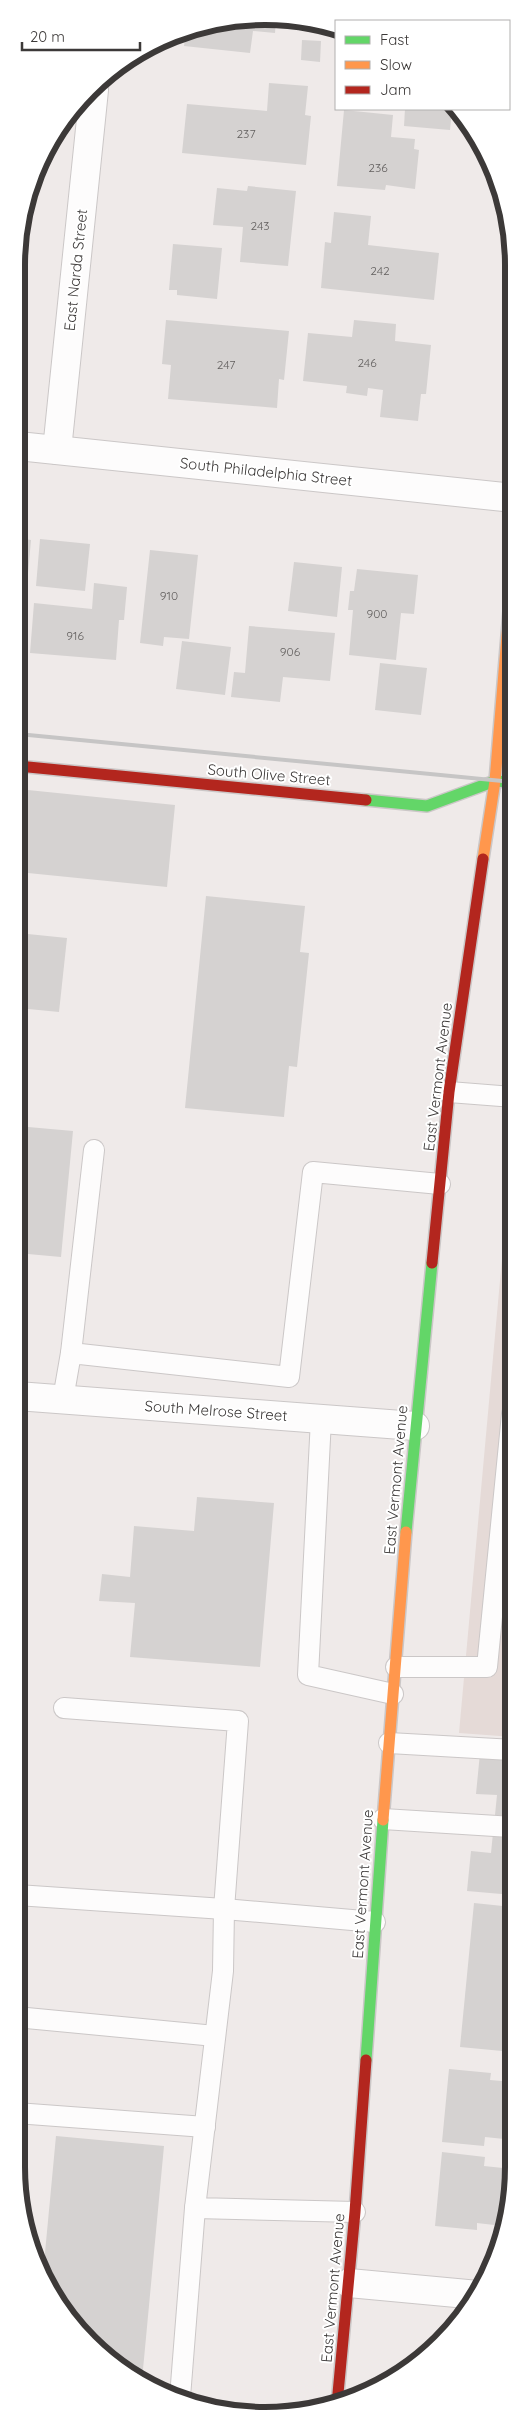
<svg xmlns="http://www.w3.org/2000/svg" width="530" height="2432" viewBox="0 0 530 2432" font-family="Quicksand,sans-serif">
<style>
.built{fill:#e5dad7}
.building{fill:#d5d2d1}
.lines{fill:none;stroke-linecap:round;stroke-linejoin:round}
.lane-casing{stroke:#cbc7c7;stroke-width:22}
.street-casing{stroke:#cbc7c7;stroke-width:30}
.fast-casing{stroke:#cbc7c7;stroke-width:14}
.slow-casing{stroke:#cbc7c7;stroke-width:14}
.jam-casing{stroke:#cbc7c7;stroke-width:14}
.lane{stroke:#fdfcfc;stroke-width:20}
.street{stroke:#fdfcfc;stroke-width:28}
.fast{stroke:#63d668;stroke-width:11}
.slow{stroke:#ff974d;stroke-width:11}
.jam{stroke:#b3261e;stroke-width:11}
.rail{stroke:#c6c5c5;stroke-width:4}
.labels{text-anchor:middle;stroke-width:4;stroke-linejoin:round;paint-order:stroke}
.number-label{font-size:12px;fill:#63605f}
.street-label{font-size:15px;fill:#3c3938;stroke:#fff}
.rim{fill:none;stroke:#3c3938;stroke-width:6}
</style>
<rect width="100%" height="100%" fill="#efeae9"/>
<path class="built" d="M512,1148V1737L459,1733Z"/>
<g class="building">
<path d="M276,20L275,33L253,31L250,53L184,46L186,32L200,25Z"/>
<path d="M302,40L321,41L320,62L301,60Z"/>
<path d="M269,83L308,86L305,115L311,116L306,165L182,153L187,104L267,111Z"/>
<path d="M405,109H452L450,130L404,126Z"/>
<path d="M344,110L393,115L391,137L415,139L414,149L419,150L415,189L386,185L385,190L337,186Z"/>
<path d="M248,186L296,191L288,266L240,262L243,227L213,225L217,188L247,191Z"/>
<path d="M334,212L371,216L368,245L439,253L434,300L321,288L325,242L331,243Z"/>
<path d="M173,244L222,248L217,299L177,295V290H169Z"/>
<path d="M166,320L289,331L284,380L279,379L277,408L168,399L171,365L162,364Z"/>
<path d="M354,320L396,324L395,341L431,345L426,394H421L418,421L380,417L383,390L368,388L367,396L346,393L347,386L303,381L308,333L352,337Z"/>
<path d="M18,538L31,540L21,652H18Z"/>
<path d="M40,539L90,544L85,591L36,586Z"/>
<path d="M150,550L198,555L189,639L164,637L163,646L140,643Z"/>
<path d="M294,562L342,567L337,617L288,611Z"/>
<path d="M357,569L418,575L414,614L401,613L396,660L349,655L353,610H348L350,591H354Z"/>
<path d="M94,583L127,587L124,620H119L116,660L30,653L34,603L92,609Z"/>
<path d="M249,626L335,633L330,681L283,677L280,702L231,697L234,672L245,673Z"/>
<path d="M182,641L231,647L225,695L176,689Z"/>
<path d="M380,663L427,668L421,715L375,710Z"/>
<path d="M18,789L175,805L167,887L18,872Z"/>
<path d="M206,896L305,906L300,952L309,953L297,1067L289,1066L284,1117L185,1108Z"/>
<path d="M18,933L67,938L59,1012L18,1008Z"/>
<path d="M17,1126L73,1131L61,1257L17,1253Z"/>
<path d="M197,1497L274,1503L260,1667L130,1657L135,1603L99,1601L102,1574L130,1577L134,1526L194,1531Z"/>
<path d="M480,1753L512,1756V1816L495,1815L497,1795L476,1794Z"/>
<path d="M493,1833L512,1835V1895L467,1891L471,1851L491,1853Z"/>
<path d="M474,1903L512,1907V2052L460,2047Z"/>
<path d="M449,2069L491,2073L490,2080L512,2082V2149L504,2147V2139L485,2137L484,2146L442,2142Z"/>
<path d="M56,2136L164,2146L142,2380L89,2343L43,2274Z"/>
<path d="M442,2152L485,2157L484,2166L503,2168L504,2159L512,2160V2199L503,2226L477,2223V2230L435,2226Z"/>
</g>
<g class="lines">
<defs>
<g id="lane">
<path d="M449,1092L513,1097"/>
<path d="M71,1353L94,1150"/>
<path d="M63,1399L71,1353L289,1377L313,1172L440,1184"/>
<path d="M321,1419L308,1675L393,1694"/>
<path d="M396,1667H487L512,1414"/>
<path d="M64,1708L238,1721L224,1909L223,1971L195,2208L355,2212"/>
<path d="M389,1743L512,1750"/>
<path d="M383,1819L512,1827"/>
<path d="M17,1895L224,1909L375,1922"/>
<path d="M16,2017L215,2036"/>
<path d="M16,2113L205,2127"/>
<path d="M180,2397L195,2208"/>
</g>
<g id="street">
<path d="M18,446L513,498"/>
<path d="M57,450L94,90"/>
<path d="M17,1396L415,1426"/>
<path d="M349,2283L478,2295"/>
</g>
<g id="fast">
<path d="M366,800L427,806L495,781L510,782"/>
<path d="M406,1532L432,1263"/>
<path d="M366,2060L383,1820"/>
</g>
<g id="slow">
<path d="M483,859L495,781L513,563"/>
<path d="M383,1820L406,1532"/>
</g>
<g id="jam">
<path d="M18,766L366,800"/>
<path d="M432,1263L449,1092L483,859"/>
<path d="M337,2404L355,2212L366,2060"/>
</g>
</defs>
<use href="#lane" class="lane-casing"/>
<use href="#street" class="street-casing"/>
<use href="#fast" class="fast-casing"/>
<use href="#slow" class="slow-casing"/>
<use href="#jam" class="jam-casing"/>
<use href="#lane" class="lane"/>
<use href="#street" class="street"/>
<use href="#fast" class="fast"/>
<use href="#slow" class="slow"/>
<use href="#jam" class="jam"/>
<path class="rail" d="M18,734L513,782"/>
</g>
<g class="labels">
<g class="number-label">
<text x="246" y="138">237</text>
<text x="378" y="172">236</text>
<text x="260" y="230">243</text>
<text x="380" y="275">242</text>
<text x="367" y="367">246</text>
<text x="226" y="369">247</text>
<text x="169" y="600">910</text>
<text x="377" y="618">900</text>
<text x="75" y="640">916</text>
<text x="290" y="656">906</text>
</g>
<g class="street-label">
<text transform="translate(76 270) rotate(-84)" y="5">East Narda Street</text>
<text transform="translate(266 472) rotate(6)" y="5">South Philadelphia Street</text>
<text transform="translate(269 775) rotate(5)" y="5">South Olive Street</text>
<text transform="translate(438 1077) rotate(-83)" y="5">East Vermont Avenue</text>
<text transform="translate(216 1411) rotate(4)" y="5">South Melrose Street</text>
<text transform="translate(396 1480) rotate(-85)" y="5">East Vermont Avenue</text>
<text transform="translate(363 1884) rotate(-86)" y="5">East Vermont Avenue</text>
<text transform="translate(333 2288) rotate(-85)" y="5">East Vermont Avenue</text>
</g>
</g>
<path d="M0 0H530V2432H0ZM265 25H265A240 240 0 0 1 505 265V2167A240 240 0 0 1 265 2407H265A240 240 0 0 1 25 2167V265A240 240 0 0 1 265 25Z" fill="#fff" fill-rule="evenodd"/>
<path class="rim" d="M265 25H265A240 240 0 0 1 505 265V2167A240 240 0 0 1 265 2407H265A240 240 0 0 1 25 2167V265A240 240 0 0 1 265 25Z"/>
<rect x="335" y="20" width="175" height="90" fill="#ffffff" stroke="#b1b0af"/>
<rect x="345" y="36" width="25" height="8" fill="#63d668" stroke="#b1b0af"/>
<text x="380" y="45" font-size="15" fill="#3c3938">Fast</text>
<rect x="345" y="61" width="25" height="8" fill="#ff974d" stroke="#b1b0af"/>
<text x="380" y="70" font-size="15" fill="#3c3938">Slow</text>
<rect x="345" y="86" width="25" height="8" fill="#b3261e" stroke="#b1b0af"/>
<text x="380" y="95" font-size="15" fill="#3c3938">Jam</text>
<path d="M22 42v8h118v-8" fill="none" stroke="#3c3938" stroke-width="2.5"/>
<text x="30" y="42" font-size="15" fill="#3c3938" stroke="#ffffff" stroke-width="4" paint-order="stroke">20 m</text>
</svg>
